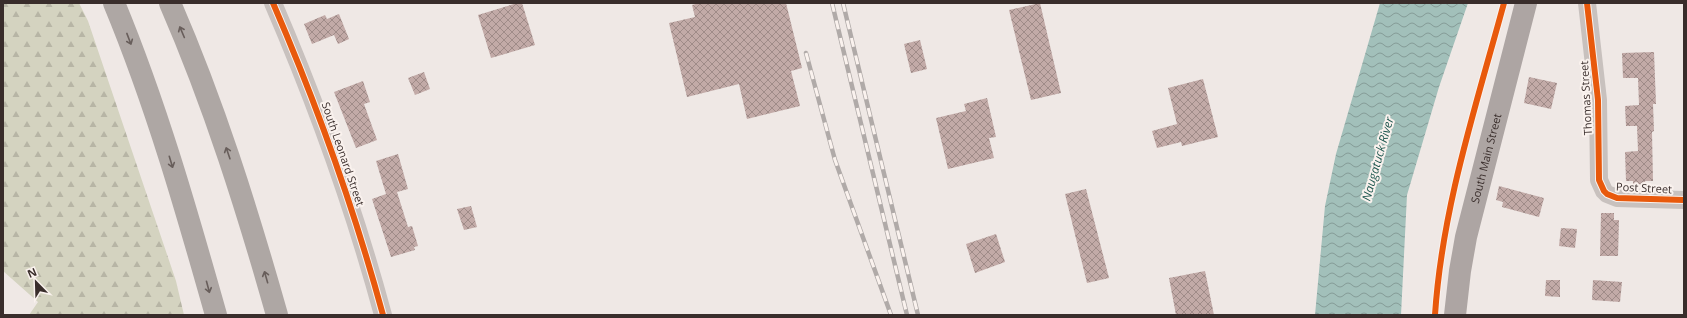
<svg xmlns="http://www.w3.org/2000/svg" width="1687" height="318" viewBox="0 0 1687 318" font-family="'Open Sans',sans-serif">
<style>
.forest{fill:url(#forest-firs)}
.water{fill:url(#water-waves)}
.building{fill:url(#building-cross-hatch)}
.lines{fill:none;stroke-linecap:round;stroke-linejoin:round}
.street{stroke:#c8c1be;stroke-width:18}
.primary{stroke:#ada5a3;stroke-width:22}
.highway{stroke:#aea7a4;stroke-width:22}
.rail-casing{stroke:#b0aaa8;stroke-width:4.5}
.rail{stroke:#faf2ee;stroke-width:3;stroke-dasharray:9;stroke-linecap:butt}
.cycleway-casing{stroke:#faf2ee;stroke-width:8}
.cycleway{stroke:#e8590c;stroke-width:6}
.oneway{stroke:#685e5b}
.labels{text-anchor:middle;stroke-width:4;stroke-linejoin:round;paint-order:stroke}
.street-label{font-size:11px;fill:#392d2b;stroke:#faf2ee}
.water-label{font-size:12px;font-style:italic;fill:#225a52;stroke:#faf2ee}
</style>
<defs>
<pattern id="forest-firs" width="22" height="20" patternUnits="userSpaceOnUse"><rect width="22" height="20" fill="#d4d3c0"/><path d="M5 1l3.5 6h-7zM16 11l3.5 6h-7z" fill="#b7b5a5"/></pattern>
<pattern id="water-waves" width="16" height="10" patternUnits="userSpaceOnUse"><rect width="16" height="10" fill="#a2c0ba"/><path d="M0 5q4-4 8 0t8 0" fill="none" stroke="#859c97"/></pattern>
<pattern id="building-cross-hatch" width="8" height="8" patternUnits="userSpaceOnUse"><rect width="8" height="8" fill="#c2aaa7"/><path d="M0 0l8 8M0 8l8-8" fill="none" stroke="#9f8b88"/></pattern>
</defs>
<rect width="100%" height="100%" fill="#efe8e5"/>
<path class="forest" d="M3,3H79L88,21L176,281L184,315H29L38,302L3,271Z"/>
<path class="water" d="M1380,3H1468L1439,87L1407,195L1401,315H1315L1325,206L1336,154Z"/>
<g class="building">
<path d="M517,3H522L535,45L491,58L478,15Z"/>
<path d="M699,3H786L802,68L791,71L800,106L747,119L739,84L687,97L669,23L695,17L692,5Z"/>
<path d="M1040,3L1061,93L1031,100L1009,10Z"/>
<path d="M339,14L349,39L338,44L334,35L312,44L304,24L325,15L327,19Z"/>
<path d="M920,40L927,69L911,73L904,44Z"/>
<path d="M1654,52L1656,104H1653L1654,131L1652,132L1653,181H1645L1646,186L1633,187V181H1626L1625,152L1638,151L1637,126H1626L1625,106L1639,105L1638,78H1623L1622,53Z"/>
<path d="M424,72L430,89L415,95L408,78Z"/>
<path d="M1529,77L1557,83L1551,109L1524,103Z"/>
<path d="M1203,79L1218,137L1182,146L1181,142L1157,148L1152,131L1177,124L1168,88Z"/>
<path d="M363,81L370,102L364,104L377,140L356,148L334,92Z"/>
<path d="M987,98L996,137L989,138L994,158L948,169L936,118L966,111L964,104Z"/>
<path d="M398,154L408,189L397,192L408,227L412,226L418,246L414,247L415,250L391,257L372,199L386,194L376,161Z"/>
<path d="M1499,186L1544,198L1539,217L1502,207L1503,202L1496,200Z"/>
<path d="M1086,189L1109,278L1087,283L1065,194Z"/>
<path d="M471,206L477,227L464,230L457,209Z"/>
<path d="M1601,213H1614V220H1619L1618,256H1600Z"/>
<path d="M1561,228L1577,229L1575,248L1559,246Z"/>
<path d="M996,234L1005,262L975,273L966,244Z"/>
<path d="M1205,271L1214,315H1176L1169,278Z"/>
<path d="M1546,280H1560V297L1545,296Z"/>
<path d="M1593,280L1622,282L1620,302L1592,300Z"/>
</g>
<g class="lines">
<g class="street">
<path d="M273,3C317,105 354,208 383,315"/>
<path d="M1587,3L1598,100L1599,180L1604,191L1607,194L1617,198L1684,200"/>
</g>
<path class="primary" id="s1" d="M1455,315L1460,271L1466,237L1526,3"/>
<g class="highway">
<path d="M114,3C156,104 186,209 216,315"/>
<path d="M170,3C214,104 247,209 277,315"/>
</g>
<defs>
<g id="rail">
<path d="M832,3L907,315"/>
<path d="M843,3L918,315"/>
<path d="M806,53L835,160L891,315"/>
</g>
</defs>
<use href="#rail" class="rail-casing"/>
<use href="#rail" class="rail"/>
<defs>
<g id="cycleway">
<path d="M273,3C317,105 354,208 383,315"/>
<path d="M1587,3L1598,100L1599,180L1604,191L1607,194L1617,198L1684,200"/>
<path d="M1435,315C1442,208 1476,106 1504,3"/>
</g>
</defs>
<use href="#cycleway" class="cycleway-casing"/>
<use href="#cycleway" class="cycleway"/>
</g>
<defs><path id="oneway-shaft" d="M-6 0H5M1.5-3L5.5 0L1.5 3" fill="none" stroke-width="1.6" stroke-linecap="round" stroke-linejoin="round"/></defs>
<g class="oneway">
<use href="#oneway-shaft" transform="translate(182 32) rotate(-113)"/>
<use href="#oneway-shaft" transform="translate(129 39) rotate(69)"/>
<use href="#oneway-shaft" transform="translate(228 153) rotate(-109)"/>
<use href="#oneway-shaft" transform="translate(171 162) rotate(73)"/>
<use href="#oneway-shaft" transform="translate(266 277) rotate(-106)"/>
<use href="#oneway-shaft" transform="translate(208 287) rotate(75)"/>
</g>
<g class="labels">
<g class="street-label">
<text transform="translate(1586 98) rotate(-93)" y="4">Thomas Street</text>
<text transform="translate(343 154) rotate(71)" y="4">South Leonard Street</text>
<text dy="4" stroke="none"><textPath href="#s1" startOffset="160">South Main Street</textPath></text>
<text transform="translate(1644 188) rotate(3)" y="4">Post Street</text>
</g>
<g class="water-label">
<text transform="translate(1378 159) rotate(-74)" y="4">Naugatuck River</text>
</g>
</g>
<rect width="1687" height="318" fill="none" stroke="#392d2b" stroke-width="8"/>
<g transform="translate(36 282) rotate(337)" stroke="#faf2ee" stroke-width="3" paint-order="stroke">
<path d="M0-3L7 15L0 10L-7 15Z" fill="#392d2b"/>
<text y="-6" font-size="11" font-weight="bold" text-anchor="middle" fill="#392d2b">N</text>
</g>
</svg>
